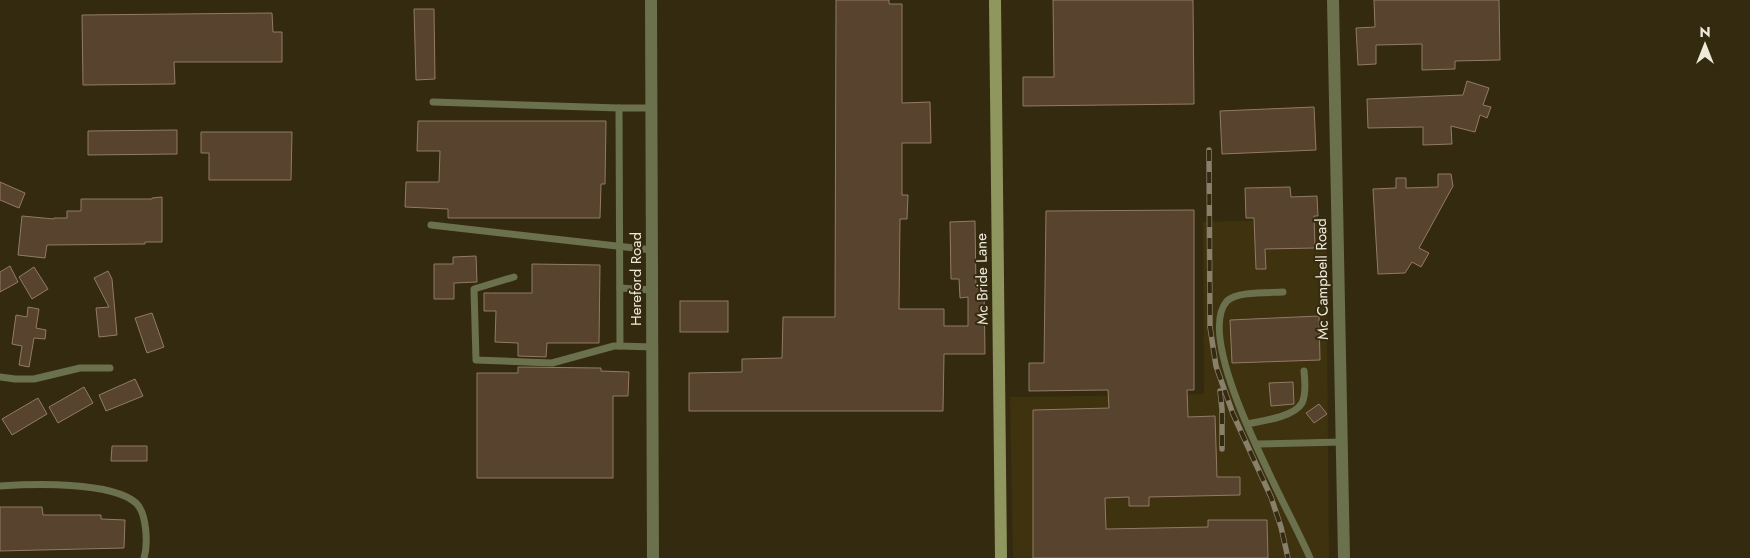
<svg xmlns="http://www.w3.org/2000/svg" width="1750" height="558" viewBox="0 0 1750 558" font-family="Jost,sans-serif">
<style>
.built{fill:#3e320f}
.building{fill:#58432f;stroke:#927b65}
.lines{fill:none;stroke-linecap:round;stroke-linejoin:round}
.lane{stroke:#6b704d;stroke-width:7}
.street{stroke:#6b704d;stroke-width:12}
.secondary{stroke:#8f975e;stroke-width:12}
.rail-casing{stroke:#88806b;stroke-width:5.5}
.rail{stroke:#342a10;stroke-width:4;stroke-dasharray:11;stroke-linecap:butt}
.labels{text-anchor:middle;stroke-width:4;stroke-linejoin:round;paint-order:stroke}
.street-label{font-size:15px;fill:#efe9da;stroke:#342a10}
</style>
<rect width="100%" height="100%" fill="#342a10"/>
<path class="built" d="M1326,219L1329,558H1013L1010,397L1204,394L1203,222Z"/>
<g class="building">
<path d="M836,0H889V4H902V103L930,102L931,143H902V195H908L907,219H900L899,309H944V326H968V297L960,298L959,279H951L950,222L975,221L976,288H984L985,354H944L943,411H689V373L742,372V359L782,358L783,317H835Z"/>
<path d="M1053,0H1193L1194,104L1023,106V77H1054Z"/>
<path d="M1374,0H1499L1500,60L1455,61V69L1422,70V44L1376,45V64L1358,65L1356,28L1375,27Z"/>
<path d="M414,9H434L435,79L416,80Z"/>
<path d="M272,13L273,32H282V62H174L175,84L83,85L82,15Z"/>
<path d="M1467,81L1489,88L1483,105L1491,107L1487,118L1480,115L1475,132L1451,126L1452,144L1423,145V127L1368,128L1367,99L1463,95Z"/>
<path d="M1314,107L1316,150L1222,154L1220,111Z"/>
<path d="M418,121H606L605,184H601L600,218H448V209L405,207L406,182H439L440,151H417Z"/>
<path d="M177,130V154L88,155V131Z"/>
<path d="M201,132H292L291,180H209V153H201Z"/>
<path d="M1438,174H1451L1453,186L1419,248L1429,253L1421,267L1412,262L1405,273L1378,274L1373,189L1396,188V178H1406V188L1438,187Z"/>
<path d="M0,182L25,193L19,208L0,200Z"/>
<path d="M1290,187L1291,197L1317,196L1318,216H1314L1315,248L1265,249L1266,269H1256L1254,218H1246L1245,188Z"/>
<path d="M162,197V242H145V244L47,245L45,258L18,255L22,216L54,219V218H67V211H81V199H152V198Z"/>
<path d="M1194,210V390H1187L1188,417L1215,416L1217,477H1240V495L1149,497V506H1129V497L1105,498L1106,529L1208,527V520H1267L1268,558H1033V410L1109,408L1108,390L1029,391V363H1044L1046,211Z"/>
<path d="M476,256L477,282L454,283V299H434V264H453V257Z"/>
<path d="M532,264L600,265L599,343H547L546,357L518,356V343L495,342L496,311H484V293H532Z"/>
<path d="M10,266L18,282L0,292V272Z"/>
<path d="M34,267L48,289L32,299L19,277Z"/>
<path d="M108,271L112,279L117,335L99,337L96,308L109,307L94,278Z"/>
<rect x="680" y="301" width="48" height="31"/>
<path d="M28,307L39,309L36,328L46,330L45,339L34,338L29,367L19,365L22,346L12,344L16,315L27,317Z"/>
<path d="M152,313L164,347L147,353L135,318Z"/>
<path d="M1319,316L1320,360L1232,363L1230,320Z"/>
<path d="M518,367L601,368V371L629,372L628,396H613V478H477V373H518Z"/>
<path d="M135,379L143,396L106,411L99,395Z"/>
<path d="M1293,382L1294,404L1271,406L1269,383Z"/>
<path d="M84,387L93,403L58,423L49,407Z"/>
<path d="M38,398L47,414L12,435L2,419Z"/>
<path d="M1319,404L1327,414L1314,423L1306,413Z"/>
<path d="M112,446H147V461H111Z"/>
<path d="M0,507H42L43,515H101V519L125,520L124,548L0,551Z"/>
</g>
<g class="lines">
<g class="lane">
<path d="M433,102L619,108"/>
<path d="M652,108H619L620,346L652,347"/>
<path d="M431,225L652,250"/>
<path d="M514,277L474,289L476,360L552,363L614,346H620"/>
<path d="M620,288L652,290"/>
<path d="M1283,292C1269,293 1237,291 1227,301C1191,341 1291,512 1310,558"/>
<path d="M0,377L15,379H34L80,368H110"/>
<path d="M1247,424C1262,421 1294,417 1302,403C1306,395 1305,380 1304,371"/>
<path d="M1256,444L1342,442"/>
<path d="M0,486C32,484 111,481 136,503C147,513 148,545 144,558"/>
</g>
<g class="street">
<path d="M651,0L653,558"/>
<path d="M1333,0L1344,558"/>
</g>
<path class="secondary" d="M995,0L1001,558"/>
<defs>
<g id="rail">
<path d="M1209,150L1210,327L1216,366L1233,414L1271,497L1281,527L1288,558"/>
<path d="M1220,391L1222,409V449"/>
</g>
</defs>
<use href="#rail" class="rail-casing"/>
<use href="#rail" class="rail"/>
</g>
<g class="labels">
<g class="street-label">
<text transform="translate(636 279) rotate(-90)" y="5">Hereford Road</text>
<text transform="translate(982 279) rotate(-91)" y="5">Mc Bride Lane</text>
<text transform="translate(1322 279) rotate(-91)" y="5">Mc Campbell Road</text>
</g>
</g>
<g transform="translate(1705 45)" stroke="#342a10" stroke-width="4" paint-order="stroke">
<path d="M0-4L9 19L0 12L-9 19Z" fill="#efe9da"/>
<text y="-8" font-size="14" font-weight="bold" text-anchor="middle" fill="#efe9da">N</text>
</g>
</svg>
